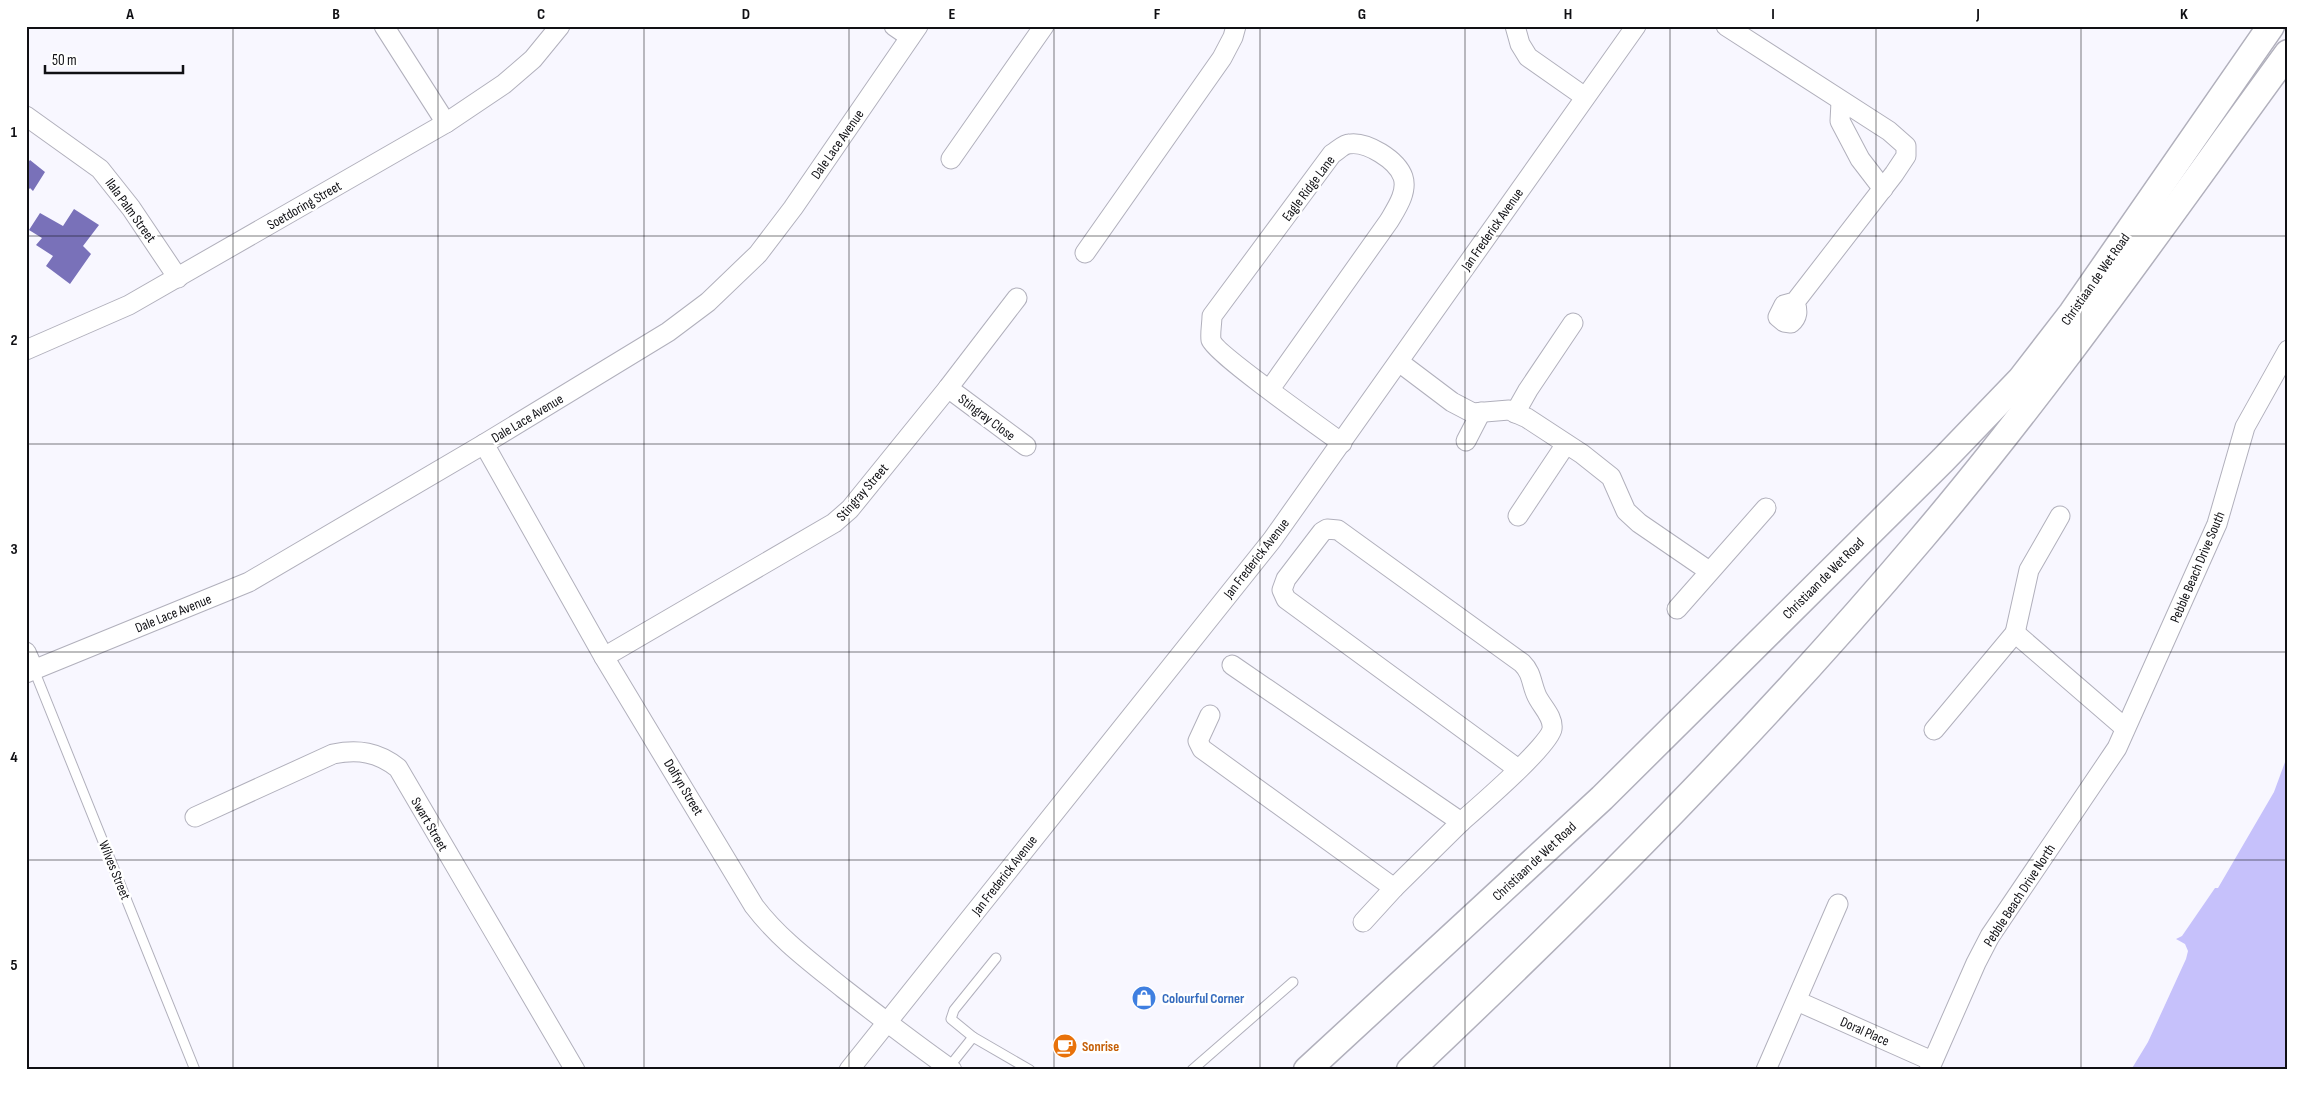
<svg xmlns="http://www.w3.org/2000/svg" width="2314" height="1096" viewBox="0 0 2314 1096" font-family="'Sofia Sans Condensed',sans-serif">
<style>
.green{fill:#c6c1fb}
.building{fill:#7971b9}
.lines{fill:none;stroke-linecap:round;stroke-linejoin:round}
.lane-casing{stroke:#b1b0bc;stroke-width:11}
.street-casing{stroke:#b1b0bc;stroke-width:21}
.secondary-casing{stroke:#b1b0bc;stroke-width:29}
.lane{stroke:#fff;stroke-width:9}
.street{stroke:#fff;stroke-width:19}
.secondary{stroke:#fff;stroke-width:26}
.grid{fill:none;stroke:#101014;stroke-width:1;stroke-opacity:0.55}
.labels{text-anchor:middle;stroke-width:5;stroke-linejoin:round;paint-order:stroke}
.street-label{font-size:14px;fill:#101014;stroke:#fff}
.shop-label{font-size:14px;font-weight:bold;fill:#366cbe;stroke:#fff;text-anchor:start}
.food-label{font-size:14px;font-weight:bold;fill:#c56008;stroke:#fff;text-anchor:start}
.neatline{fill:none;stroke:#101014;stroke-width:2}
.grid-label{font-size:16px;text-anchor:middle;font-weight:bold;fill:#101014}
</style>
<rect width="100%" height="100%" fill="#f8f7ff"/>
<path class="green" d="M2288,754V1070H2131L2148,1042L2186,959L2188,951L2185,944L2176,939L2182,936L2215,888H2218L2274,792Z"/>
<g class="building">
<path d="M30,160L45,172L33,191L30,188L26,193V165Z"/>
<path d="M74,209L99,225L83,246L91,254L70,284L46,266L53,256L36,245L42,238L29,230L40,213L63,226Z"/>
</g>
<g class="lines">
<defs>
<g id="lane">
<path d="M34,670L195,1070"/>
<path d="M973,1037L951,1019L954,1010L996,958"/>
<path d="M949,1067L973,1037L1030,1070"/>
<path d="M1192,1070L1293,982"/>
</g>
<g id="street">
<path d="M384,26L446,123"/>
<path d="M894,26L910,37"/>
<path d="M1515,26L1520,44L1528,57L1585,97"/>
<path d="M1726,26L1889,131L1906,146V156L1894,174L1795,302L1784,305L1778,317L1784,322L1791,323C1798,317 1798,311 1795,302"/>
<path d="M1841,102L1840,121L1860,159L1883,189"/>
<path d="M26,116L100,169L131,208L178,278"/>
<path d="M951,159L1044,26"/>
<path d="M1085,253L1222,58L1233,37L1236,26"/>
<path d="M26,350L129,305L446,123L504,84L533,59L560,26"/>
<path d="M1399,362L1452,402L1473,413L1509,410L1527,418L1582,454L1611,477L1626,511L1639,523L1709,571"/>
<path d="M948,388L1026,446"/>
<path d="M1270,389L1389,221C1396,209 1408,192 1403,177C1397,160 1367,141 1349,144C1344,144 1337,151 1332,154L1212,316C1212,323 1210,333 1211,340C1215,353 1324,430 1342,443"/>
<path d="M1515,413L1528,390L1573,323"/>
<path d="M1466,441L1481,412"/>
<path d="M484,444L604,657L754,906C779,939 812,963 844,989C880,1017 915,1044 952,1070"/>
<path d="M1518,516L1566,444"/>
<path d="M1677,609L1766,508"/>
<path d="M2015,633L2029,570L2060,516"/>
<path d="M26,652L34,670"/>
<path d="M604,657L834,523L850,509L948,388L1017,298"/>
<path d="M26,673L249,582L484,444L668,332L708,302L758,254L793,208L918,26"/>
<path d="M1210,715L1198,741L1202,749L1394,888L1461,822L1232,665"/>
<path d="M1934,730L2015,633L2125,728"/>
<path d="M195,817L333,754C358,749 378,752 398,768L575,1070"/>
<path d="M1461,822C1477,808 1550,745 1552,729C1554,716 1540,705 1536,694C1531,682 1532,673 1522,663L1338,530L1327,529L1322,532L1286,579L1282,590L1286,599L1518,769"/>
<path d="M1363,922L1394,888"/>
<path d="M1797,1001L1932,1061"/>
<path d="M849,1070L1272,540L1636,26"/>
<path d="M1766,1070L1838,904"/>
<path d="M1929,1070L1976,963L1990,936L2117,748L2217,524L2245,427L2288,350"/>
</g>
<g id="secondary">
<path d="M1307,1070L1602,798L1943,460L2021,379L2072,313L2271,26"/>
<path d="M1410,1070C1589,901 1762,727 1921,539C2052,385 2168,217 2288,53"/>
</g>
</defs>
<use href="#lane" class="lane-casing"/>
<use href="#street" class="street-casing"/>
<use href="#secondary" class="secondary-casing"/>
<use href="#lane" class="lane"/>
<use href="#street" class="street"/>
<use href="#secondary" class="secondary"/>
</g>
<path class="grid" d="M233,26V1070M438,26V1070M644,26V1070M849,26V1070M1054,26V1070M1260,26V1070M1465,26V1070M1670,26V1070M1876,26V1070M2081,26V1070M26,236H2288M26,444H2288M26,652H2288M26,860H2288"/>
<defs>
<symbol id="shop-disc" viewBox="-11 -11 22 22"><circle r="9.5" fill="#3f7fe0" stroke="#fff"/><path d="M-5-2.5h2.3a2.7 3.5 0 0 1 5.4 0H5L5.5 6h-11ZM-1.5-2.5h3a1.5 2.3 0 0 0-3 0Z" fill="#fff"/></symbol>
<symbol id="cafe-disc" viewBox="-11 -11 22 22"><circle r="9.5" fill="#e8710a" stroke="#fff"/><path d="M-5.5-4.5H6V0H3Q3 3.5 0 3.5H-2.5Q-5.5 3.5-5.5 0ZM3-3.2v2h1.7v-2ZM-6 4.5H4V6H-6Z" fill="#fff"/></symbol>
</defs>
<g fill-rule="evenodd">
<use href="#shop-disc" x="1130" y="984" width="28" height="28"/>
<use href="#cafe-disc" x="1051" y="1032" width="28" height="28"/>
</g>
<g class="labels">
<g class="street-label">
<text transform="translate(837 144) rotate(-55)" y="5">Dale Lace Avenue</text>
<text transform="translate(1308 188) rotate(-53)" y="5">Eagle Ridge Lane</text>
<text transform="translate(304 205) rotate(-30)" y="5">Soetdoring Street</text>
<text transform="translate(131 210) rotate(54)" y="5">Ilala Palm Street</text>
<text transform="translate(1492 229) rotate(-55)" y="5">Jan Frederick Avenue</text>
<text transform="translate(2095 279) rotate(-55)" y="5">Christiaan de Wet Road</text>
<text transform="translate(987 417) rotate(37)" y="5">Stingray Close</text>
<text transform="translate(527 418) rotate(-31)" y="5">Dale Lace Avenue</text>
<text transform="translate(862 492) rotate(-49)" y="5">Stingray Street</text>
<text transform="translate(1256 558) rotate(-52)" y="5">Jan Frederick Avenue</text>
<text transform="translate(2197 567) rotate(-67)" y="5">Pebble Beach Drive South</text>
<text transform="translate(1823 578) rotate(-45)" y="5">Christiaan de Wet Road</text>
<text transform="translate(173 613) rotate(-22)" y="5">Dale Lace Avenue</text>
<text transform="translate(684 787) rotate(59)" y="5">Dolfyn Street</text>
<text transform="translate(430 824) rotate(60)" y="5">Swart Street</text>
<text transform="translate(1534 861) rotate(-43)" y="5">Christiaan de Wet Road</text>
<text transform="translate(115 870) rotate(68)" y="5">Wilves Street</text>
<text transform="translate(1004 875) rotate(-52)" y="5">Jan Frederick Avenue</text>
<text transform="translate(2019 895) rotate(-57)" y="5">Pebble Beach Drive North</text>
<text transform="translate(1865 1031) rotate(24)" y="5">Doral Place</text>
</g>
<g class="shop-label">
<text x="1162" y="1003">Colourful Corner</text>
</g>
<g class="food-label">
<text x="1082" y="1051">Sonrise</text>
</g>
</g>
<rect width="2314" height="1096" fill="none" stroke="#ffffff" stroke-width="55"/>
<path d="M45 65v8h138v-8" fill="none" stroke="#101014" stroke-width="2.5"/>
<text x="52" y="65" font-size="15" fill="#101014" stroke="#ffffff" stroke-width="4" paint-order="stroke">50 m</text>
<rect x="28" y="28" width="2258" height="1040" class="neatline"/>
<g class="grid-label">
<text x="130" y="19">A</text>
<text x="336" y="19">B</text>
<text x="541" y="19">C</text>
<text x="746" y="19">D</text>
<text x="952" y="19">E</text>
<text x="1157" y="19">F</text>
<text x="1362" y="19">G</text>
<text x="1568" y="19">H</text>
<text x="1773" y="19">I</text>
<text x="1978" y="19">J</text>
<text x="2184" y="19">K</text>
<text x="14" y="137">1</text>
<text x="14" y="345">2</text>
<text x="14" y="554">3</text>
<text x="14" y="762">4</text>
<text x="14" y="970">5</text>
</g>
</svg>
